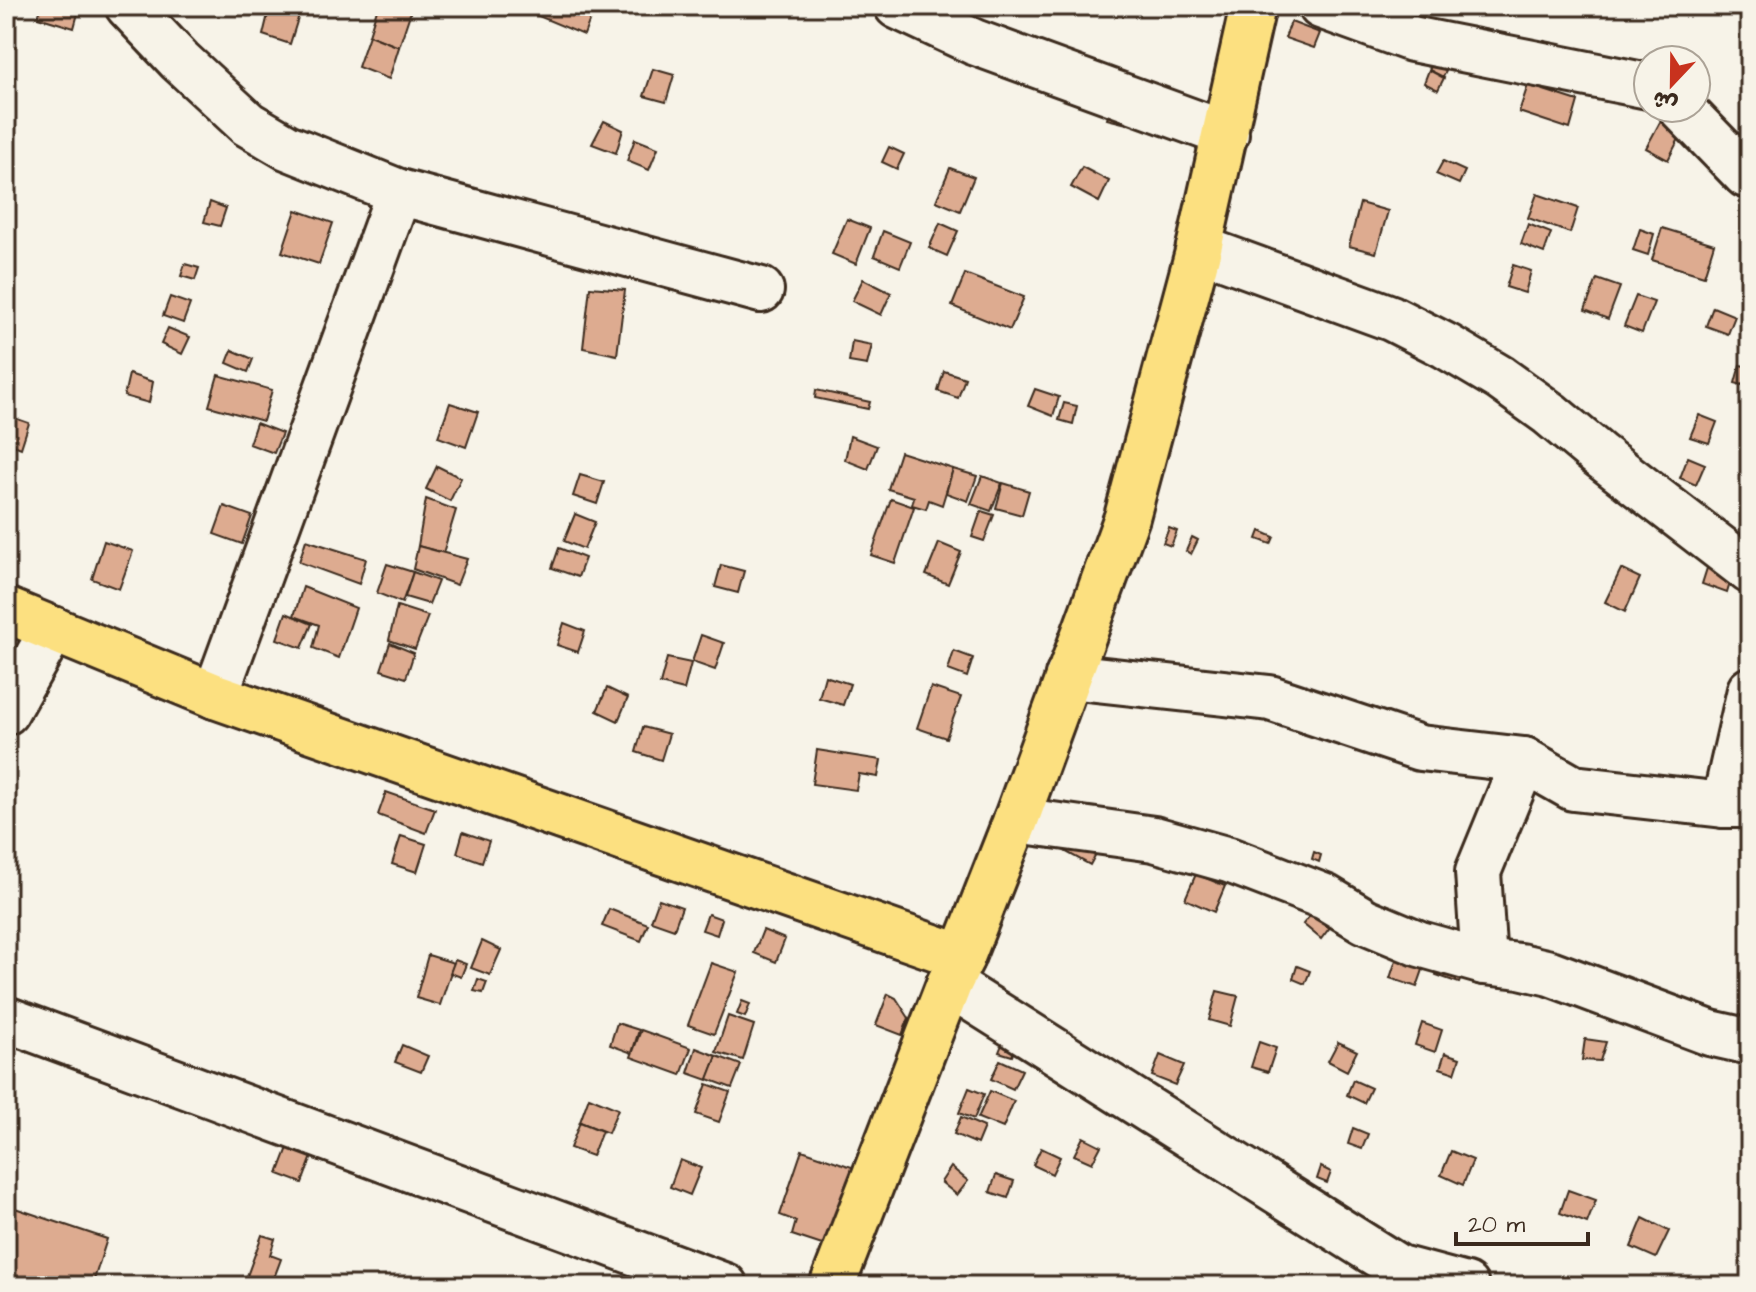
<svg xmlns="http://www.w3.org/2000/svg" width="1756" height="1292" viewBox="0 0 1756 1292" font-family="'Architects Daughter','Playpen Sans Arabic',sans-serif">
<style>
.building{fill:#ddab90;stroke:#3b2a1e;stroke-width:2}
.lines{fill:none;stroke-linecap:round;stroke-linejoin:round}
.minor-casing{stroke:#3b2a1e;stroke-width:50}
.major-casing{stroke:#3b2a1e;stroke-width:50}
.minor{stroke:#f7f3e8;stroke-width:44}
.major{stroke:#fce080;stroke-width:44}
</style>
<rect width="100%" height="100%" fill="#f7f3e8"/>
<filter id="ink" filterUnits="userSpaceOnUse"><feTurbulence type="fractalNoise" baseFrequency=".0125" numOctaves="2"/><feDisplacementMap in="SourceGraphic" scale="16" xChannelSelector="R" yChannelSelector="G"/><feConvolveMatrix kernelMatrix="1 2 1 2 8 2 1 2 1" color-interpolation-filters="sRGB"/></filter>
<g filter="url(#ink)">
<g class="building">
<path d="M6,6H13L6,23Z"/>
<path d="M42,6H80L74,28L38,17Z"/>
<path d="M270,6L299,15L290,44L263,35Z"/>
<path d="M378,6H406L412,8L399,47L369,35Z"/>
<path d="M539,6H595L584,35L536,15Z"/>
<path d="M1291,22L1320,33L1314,48L1285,38Z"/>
<path d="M369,35L399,47L389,79L358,67Z"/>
<path d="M1436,56L1450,64L1443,77L1429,70Z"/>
<path d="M653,69L674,75L666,102L644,96Z"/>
<path d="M1429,70L1444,78L1438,90L1424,83Z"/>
<path d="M1528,85L1578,101L1570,129L1519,112Z"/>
<path d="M1110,108L1129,114L1127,124L1107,119Z"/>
<path d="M604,121L623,130L616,153L592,144Z"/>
<path d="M1660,122L1682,133L1668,160L1646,148Z"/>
<path d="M635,139L658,148L649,170L627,161Z"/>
<path d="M889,147L904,154L897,169L882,162Z"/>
<path d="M1443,161L1465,171L1459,184L1436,174Z"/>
<path d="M1082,167L1109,181L1099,202L1071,187Z"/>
<path d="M950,168L974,177L960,211L936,201Z"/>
<path d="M1537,194L1578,208L1570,233L1528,218Z"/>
<path d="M210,202L226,208L220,226L204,222Z"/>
<path d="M1360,203L1388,211L1376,253L1349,246Z"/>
<path d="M296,210L333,223L319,264L282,252Z"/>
<path d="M847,219L870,228L856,264L832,254Z"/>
<path d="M940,223L958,231L947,256L929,248Z"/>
<path d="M1528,224L1551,233L1544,253L1521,244Z"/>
<path d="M1662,228L1714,244L1704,276L1652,260Z"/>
<path d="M1640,229L1654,234L1648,255L1633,250Z"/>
<path d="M883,231L910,242L900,267L874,256Z"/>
<path d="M185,264L199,268L195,280L181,276Z"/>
<path d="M1513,265L1531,271L1525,293L1506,287Z"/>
<path d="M965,274L1024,297L1010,330L952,306Z"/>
<path d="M863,279L891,293L881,315L852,301Z"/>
<path d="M1597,279L1620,287L1608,319L1585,310Z"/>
<path d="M590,287L625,290L617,355L583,348Z"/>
<path d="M1636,296L1654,302L1642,333L1624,326Z"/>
<path d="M170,297L190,304L183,323L163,316Z"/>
<path d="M1713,307L1735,316L1728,334L1706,326Z"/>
<path d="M168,328L190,337L182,354L161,344Z"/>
<path d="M852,341L872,345L867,365L849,362Z"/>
<path d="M232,350L253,359L248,372L227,363Z"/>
<path d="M1740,365L1750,367V387L1735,383Z"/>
<path d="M944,371L965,378L958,398L938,391Z"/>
<path d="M129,374L153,382L149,403L124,396Z"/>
<path d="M218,375L272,390L263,421L209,406Z"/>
<path d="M1035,389L1059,397L1053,416L1028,406Z"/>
<path d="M816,390L870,402L868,409L815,398Z"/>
<path d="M450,403L478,412L466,447L438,437Z"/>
<path d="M1064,403L1077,406L1073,424L1059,420Z"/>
<path d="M6,415L29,423L21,448L6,442Z"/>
<path d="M1699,415L1717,422L1709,443L1690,437Z"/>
<path d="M256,423L282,433L274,453L249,444Z"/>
<path d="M850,436L877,446L868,469L845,460Z"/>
<path d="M900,452L953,469L942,505L929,500L926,509L912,505L914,497L888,489Z"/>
<path d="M1688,457L1705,464L1696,485L1680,478Z"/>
<path d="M437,466L461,478L450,501L426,489Z"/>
<path d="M953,469L977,476L968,501L946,493Z"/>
<path d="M580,475L604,482L597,504L573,496Z"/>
<path d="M982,476L1002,483L991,511L971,504Z"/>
<path d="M1003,483L1029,491L1022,515L996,508Z"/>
<path d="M426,499L456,510L443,553L418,546Z"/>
<path d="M891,499L914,507L895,563L871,555Z"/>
<path d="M224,506L252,516L242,544L214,534Z"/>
<path d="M981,511L994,515L984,541L972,537Z"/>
<path d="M575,514L595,522L584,549L564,541Z"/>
<path d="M1169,528L1177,531L1171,546L1163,543Z"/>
<path d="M1260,531L1274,537L1271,544L1257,539Z"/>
<path d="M1192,537L1198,540L1191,554L1186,551Z"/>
<path d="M306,540L366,559L359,584L299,562Z"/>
<path d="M104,541L133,551L119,589L92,579Z"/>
<path d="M939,543L961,552L948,584L926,575Z"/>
<path d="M418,546L467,559L457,585L413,569Z"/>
<path d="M559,548L585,558L578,577L552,568Z"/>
<path d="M387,564L413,572L402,603L377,593Z"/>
<path d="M721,565L744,571L738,593L715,587Z"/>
<path d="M1708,565L1733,573L1727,593L1702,584Z"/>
<path d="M1621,569L1640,578L1625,612L1605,602Z"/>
<path d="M413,572L438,581L429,604L405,597Z"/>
<path d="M303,587L356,608L339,658L313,648L319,625L294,616Z"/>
<path d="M397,606L428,616L415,649L389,640Z"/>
<path d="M286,613L312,624L302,648L277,639Z"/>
<path d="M564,623L585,631L578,652L557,645Z"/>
<path d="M701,635L724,643L715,670L692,662Z"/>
<path d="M390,643L414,653L406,678L381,670Z"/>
<path d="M954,651L973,658L967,677L948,670Z"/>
<path d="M667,658L691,663L684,690L660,684Z"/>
<path d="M825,676L850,684L843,705L819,698Z"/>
<path d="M931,687L961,697L946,738L917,728Z"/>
<path d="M607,688L628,698L618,721L597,711Z"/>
<path d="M643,727L669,734L661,760L636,752Z"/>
<path d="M817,750L881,760L878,777L859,774L856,790L812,784Z"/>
<path d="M386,792L435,809L426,833L378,815Z"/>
<path d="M463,832L489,841L482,862L457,853Z"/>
<path d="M401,836L426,844L417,872L392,864Z"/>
<path d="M1104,839L1090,865L1057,847Z"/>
<path d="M1314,852L1321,855L1319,862L1312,859Z"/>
<path d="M1196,874L1225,886L1214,912L1185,899Z"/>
<path d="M659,899L682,907L674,929L651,921Z"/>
<path d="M1316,908L1334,922L1321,939L1303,924Z"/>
<path d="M609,909L648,924L641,941L602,926Z"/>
<path d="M708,914L722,919L717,935L702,930Z"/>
<path d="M763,930L785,939L776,962L754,953Z"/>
<path d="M482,941L501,950L490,975L471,968Z"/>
<path d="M1398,954L1425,964L1417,987L1390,978Z"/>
<path d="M1443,954L1467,963L1459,983L1436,975Z"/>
<path d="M428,955L454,963L440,1005L416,998Z"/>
<path d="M455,960L466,964L461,977L450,973Z"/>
<path d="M711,963L738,972L714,1034L688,1025Z"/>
<path d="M1297,966L1310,971L1305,984L1293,979Z"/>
<path d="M478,979L487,982L483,993L474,991Z"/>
<path d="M1217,991L1238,996L1230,1026L1209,1020Z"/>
<path d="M888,994L896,998L909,1018L902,1035L876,1025Z"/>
<path d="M742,1001L750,1004L745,1017L737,1014Z"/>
<path d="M728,1016L754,1025L743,1060L716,1052Z"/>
<path d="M617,1023L639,1030L632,1053L610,1045Z"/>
<path d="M1422,1023L1442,1030L1435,1052L1415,1045Z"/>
<path d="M641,1030L691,1048L681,1075L631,1057Z"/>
<path d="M1007,1032L1019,1037L1012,1056L999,1052Z"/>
<path d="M1585,1039L1606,1042L1600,1061L1582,1060Z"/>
<path d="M1259,1042L1276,1048L1268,1072L1251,1067Z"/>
<path d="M1338,1042L1357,1051L1347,1071L1328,1061Z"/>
<path d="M402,1045L428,1056L421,1072L395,1062Z"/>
<path d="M696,1048L717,1056L708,1080L688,1073Z"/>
<path d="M1445,1053L1460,1058L1455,1073L1440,1068Z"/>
<path d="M1160,1055L1184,1065L1175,1085L1152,1076Z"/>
<path d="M717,1056L741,1065L732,1088L708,1079Z"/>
<path d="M1000,1060L1022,1070L1013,1089L991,1079Z"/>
<path d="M1353,1080L1371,1088L1364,1103L1347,1095Z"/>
<path d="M707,1084L730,1092L719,1122L696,1114Z"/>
<path d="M969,1088L984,1094L974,1119L959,1113Z"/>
<path d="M990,1091L1014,1101L1003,1128L978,1118Z"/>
<path d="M589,1097L618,1109L608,1133L580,1122Z"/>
<path d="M961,1117L984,1127L977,1144L954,1134Z"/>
<path d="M580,1122L602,1131L592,1156L570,1148Z"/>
<path d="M1353,1128L1368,1134L1362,1149L1348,1144Z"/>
<path d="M1083,1137L1101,1146L1092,1163L1074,1155Z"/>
<path d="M289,1145L313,1154L302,1183L278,1174Z"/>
<path d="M1041,1148L1060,1157L1052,1174L1033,1165Z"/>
<path d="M802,1150L855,1168L828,1247L792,1235L796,1221L780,1215Z"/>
<path d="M1451,1151L1473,1160L1463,1185L1441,1175Z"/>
<path d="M680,1160L701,1168L690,1195L670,1187Z"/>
<path d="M951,1167L968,1181L957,1195L941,1182Z"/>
<path d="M1321,1167L1331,1172L1327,1183L1317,1179Z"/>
<path d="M996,1175L1014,1181L1008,1198L990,1192Z"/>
<path d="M1568,1190L1596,1200L1587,1223L1560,1213Z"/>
<path d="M6,1205L107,1239L92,1286H6Z"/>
<path d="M1643,1218L1669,1231L1656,1258L1631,1247Z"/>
<path d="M262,1235L275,1239L270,1255L281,1259L271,1286L247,1276Z"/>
<path d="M900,1276L919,1284L918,1286H897Z"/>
<path d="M953,1276L974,1283L973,1286H949Z"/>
</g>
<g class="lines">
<defs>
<g id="minor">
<path d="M128,6L180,61L248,124L287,147L399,192"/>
<path d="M897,6L974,42L1226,134"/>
<path d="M1321,6L1412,39L1648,86"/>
<path d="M1681,108L1746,175H1750"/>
<path d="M1199,248L1391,318L1446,346L1500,378L1550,414L1598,454L1750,571"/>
<path d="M1068,676L1270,698L1420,748L1524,760L1573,788L1724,805H1750"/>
<path d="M215,696L399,192L761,290"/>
<path d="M6,712L53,629"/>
<path d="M1724,805L1750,690"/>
<path d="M1016,820L1154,839L1229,860L1325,897L1365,921L1420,944L1484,962L1520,966L1550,973L1710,1033L1750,1042"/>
<path d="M1484,962L1478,872L1524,760"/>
<path d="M949,984L1399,1268L1466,1286"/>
<path d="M6,1019L725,1286"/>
</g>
<g id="major">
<path d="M6,610L215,696L962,957"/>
<path d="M832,1286L949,984L962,957L1016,820L1127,517L1199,248L1253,6"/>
</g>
</defs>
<use href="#minor" class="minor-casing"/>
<use href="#major" class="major-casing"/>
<use href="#minor" class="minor"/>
<use href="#major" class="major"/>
</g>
</g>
<rect width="1756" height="1292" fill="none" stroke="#f7f3e8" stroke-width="32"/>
<rect x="16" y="16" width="1724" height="1260" fill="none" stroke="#3b2a1e" stroke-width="3" filter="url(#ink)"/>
<g transform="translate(1672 84) rotate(202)"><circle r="38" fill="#f7f3e8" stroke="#aca397" stroke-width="2"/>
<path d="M0-6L14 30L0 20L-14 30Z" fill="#c8321e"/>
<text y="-12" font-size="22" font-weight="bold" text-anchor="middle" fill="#3b2a1e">ش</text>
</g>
<path d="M1456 1232v12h132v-12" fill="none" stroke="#3b2a1e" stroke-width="4"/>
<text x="1468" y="1232" font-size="24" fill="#3b2a1e" stroke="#f7f3e8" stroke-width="6" paint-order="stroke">20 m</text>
</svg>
